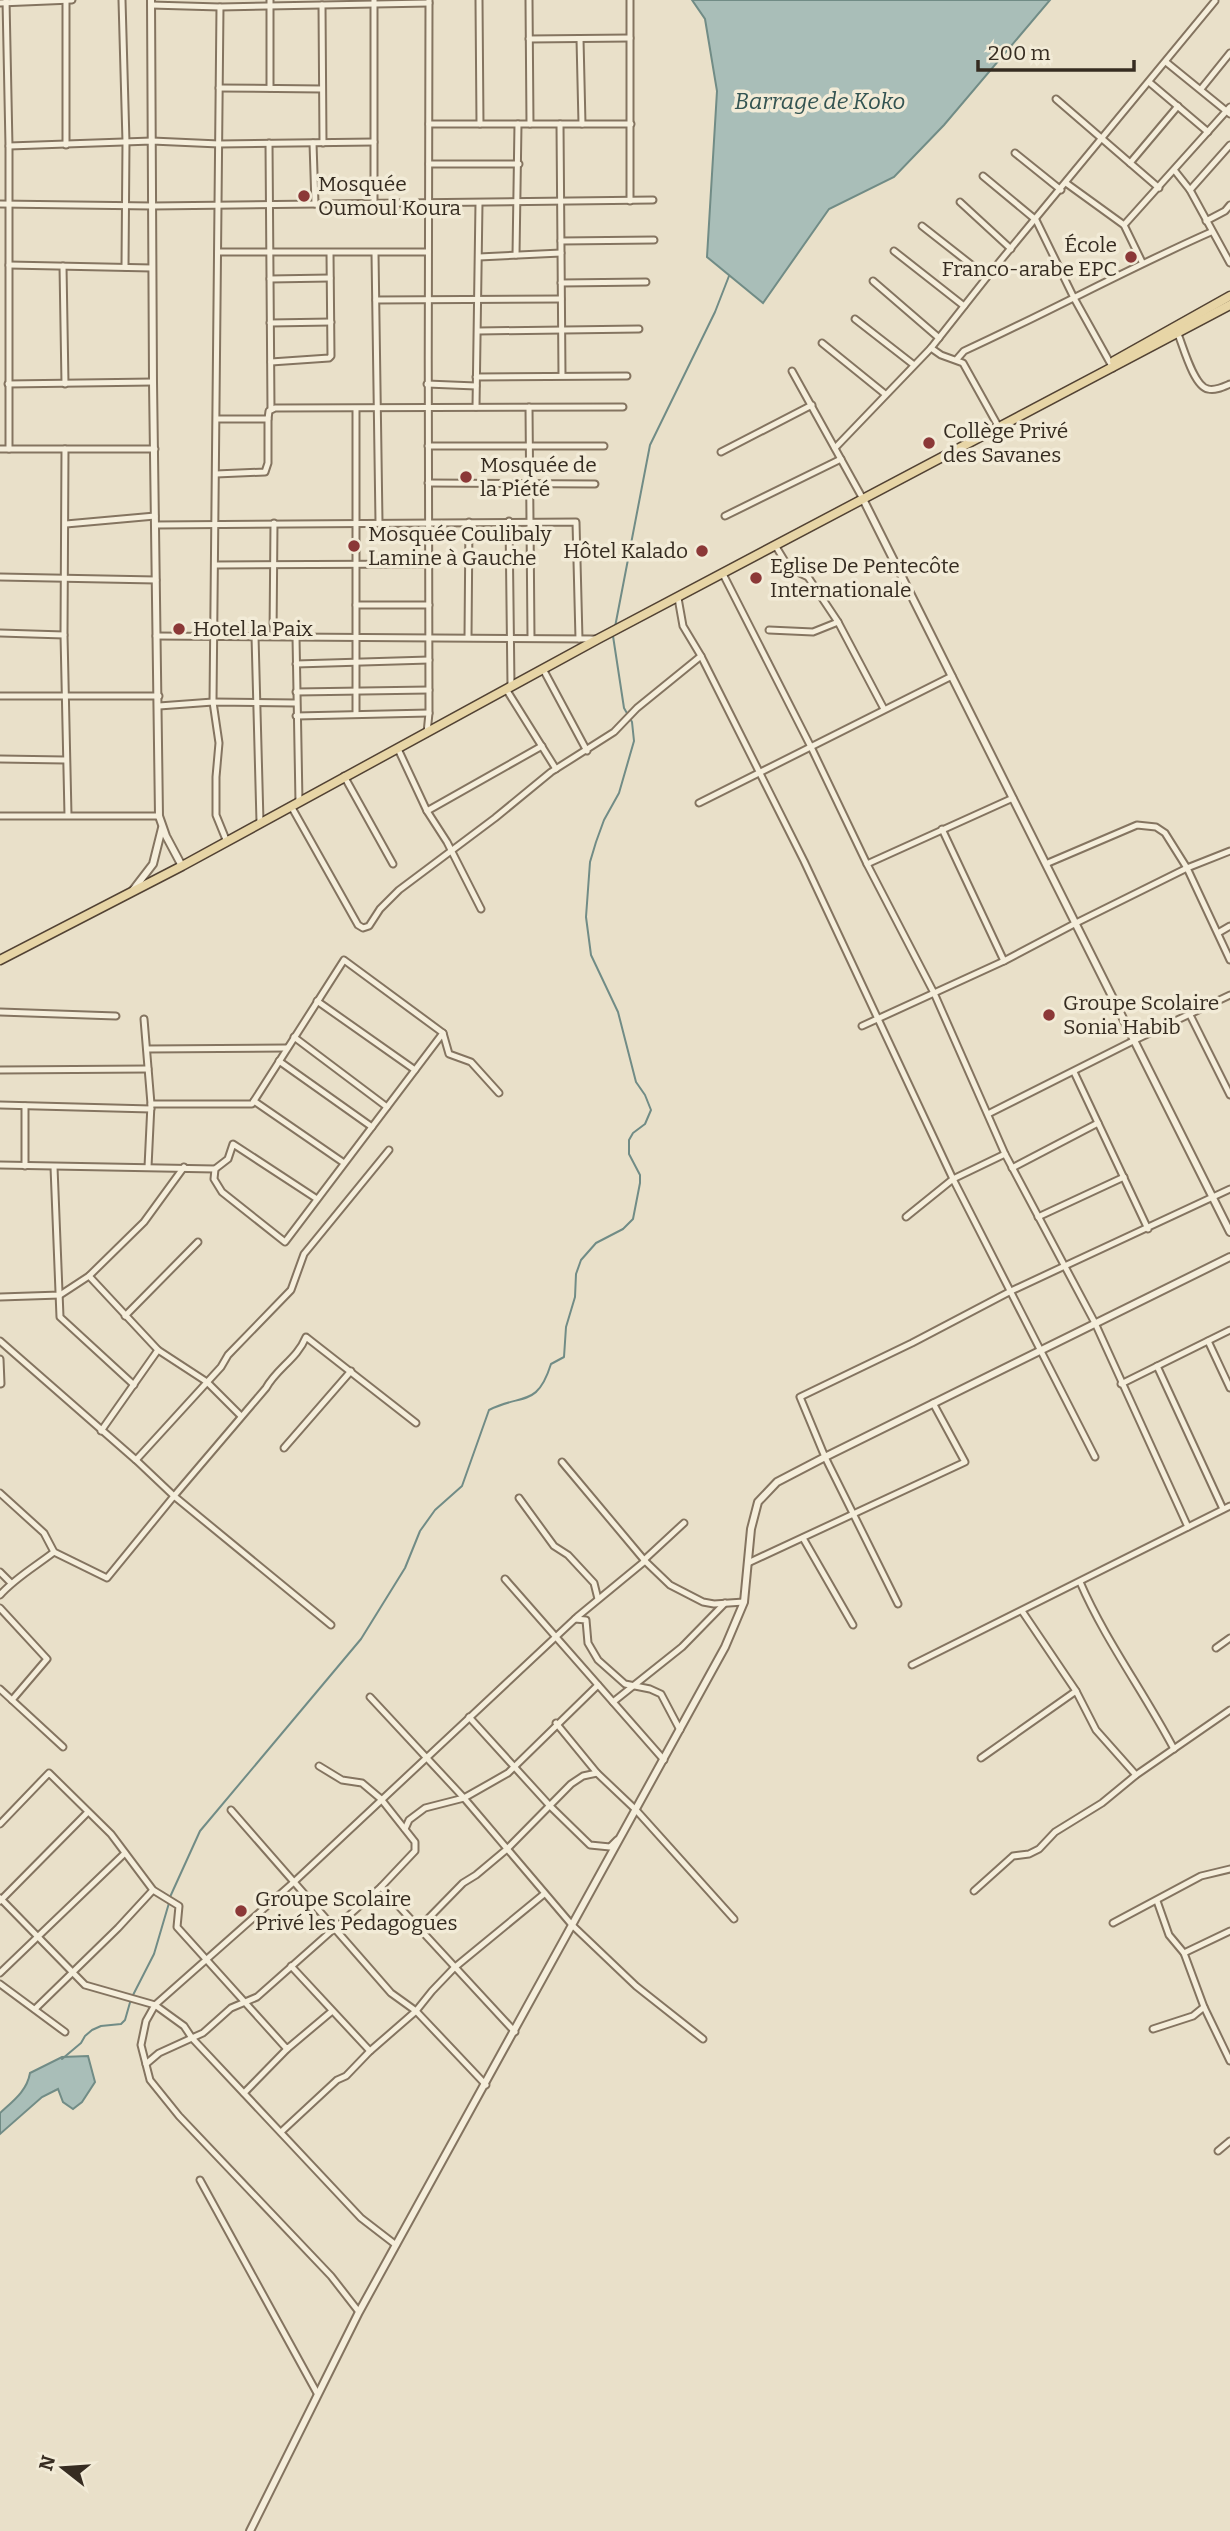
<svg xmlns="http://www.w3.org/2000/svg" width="1230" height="2531" viewBox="0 0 1230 2531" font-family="Bitter,serif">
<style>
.water{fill:#a9beb8;stroke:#718c86;stroke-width:2}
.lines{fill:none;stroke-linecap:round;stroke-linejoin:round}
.stream{stroke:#718c86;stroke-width:2}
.minor-casing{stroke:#847460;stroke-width:9}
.tertiary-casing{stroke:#847460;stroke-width:10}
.primary-casing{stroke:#524233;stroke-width:11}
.minor{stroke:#f5eedb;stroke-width:5}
.tertiary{stroke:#f5eedb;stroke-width:6}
.primary{stroke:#e7d5a6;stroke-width:8}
.poi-dot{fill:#8b3837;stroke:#f2ebd7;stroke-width:2.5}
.labels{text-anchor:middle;stroke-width:7;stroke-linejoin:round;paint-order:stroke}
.poi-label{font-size:21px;fill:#362c21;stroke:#f2ebd7;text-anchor:start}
.water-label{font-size:23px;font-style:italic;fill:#335452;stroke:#f2ebd7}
</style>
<rect width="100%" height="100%" fill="#e9e0c9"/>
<g class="water">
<path d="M692,0H1050L944,125L894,177L829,209L763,303L707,257L717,91L705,19Z"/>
<path d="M88,2056L95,2082L82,2102L73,2109L63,2102L58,2089L42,2097L0,2134V2113C13,2101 27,2091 30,2073L62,2057Z"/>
</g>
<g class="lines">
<g class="stream">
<path d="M615,627L650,445L715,312L729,276"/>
<path d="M170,1897L200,1831L361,1639L405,1568L420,1531L435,1510L462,1486L489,1410C523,1393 537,1408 551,1364L564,1357L566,1327L575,1297L576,1274L581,1260L596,1243L623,1229L633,1219L640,1183V1175L629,1154V1140L633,1133L645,1124L651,1110L645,1095L636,1082L618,1012L591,955L586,917L590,862L596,842L604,820L619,793L634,741L632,722L624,708L613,636"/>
<path d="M62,2059L81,2043L85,2036L92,2030L101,2026L121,2024L125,2020L131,1999L154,1954L169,1903"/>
</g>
<defs>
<g id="minor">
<path d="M6,0L9,146V449"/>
<path d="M122,0L126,142L125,267"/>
<path d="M374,0V203"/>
<path d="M479,0L480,124"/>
<path d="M529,0L530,124"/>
<path d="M630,0V201"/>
<path d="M0,3L72,0"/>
<path d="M151,5L220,7L429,3"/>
<path d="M322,5L323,143"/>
<path d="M220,7L213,702L219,743L216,777V815L227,842"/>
<path d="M529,39L630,38"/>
<path d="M580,39L582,124"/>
<path d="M1166,62L1230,114"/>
<path d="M1149,82L1208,132"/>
<path d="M219,88L322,89"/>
<path d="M270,88V0"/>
<path d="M1201,89L1230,53"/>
<path d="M1056,99L1159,188"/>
<path d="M429,124H631"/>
<path d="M560,124L562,375"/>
<path d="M269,143L271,409"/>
<path d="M313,143L315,204"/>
<path d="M66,145V0"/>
<path d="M9,146L152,141L219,144L374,142"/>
<path d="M1015,153L1061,190"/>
<path d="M1130,163L1178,106"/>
<path d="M429,164H519"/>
<path d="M1175,171L1190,190L1230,263"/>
<path d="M983,176L1036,220L1074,298L1113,368"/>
<path d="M1066,183L1124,225L1142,262"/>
<path d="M1190,190L1230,145"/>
<path d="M960,202L1011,249"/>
<path d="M0,204L152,206L653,200"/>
<path d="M1206,221L1225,211L1230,205"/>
<path d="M1124,225L1230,107"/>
<path d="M922,226L987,277"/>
<path d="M561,241L654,240"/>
<path d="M894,251L964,306"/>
<path d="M218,252H428"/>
<path d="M375,253L379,522"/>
<path d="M516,255L518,124"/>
<path d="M479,257L561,253"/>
<path d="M9,265L152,268"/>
<path d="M63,266L65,384"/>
<path d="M270,279L330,278"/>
<path d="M873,281L939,338"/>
<path d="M561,283L646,282"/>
<path d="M376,300L561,299"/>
<path d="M855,319L914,365"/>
<path d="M270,323L331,322"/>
<path d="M478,331L639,329"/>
<path d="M1178,334C1183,346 1194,387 1208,389C1215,391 1223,387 1230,384"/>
<path d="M822,343L885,394"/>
<path d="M931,348L941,355L963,363L997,424"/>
<path d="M957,359L964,351C1047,313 1127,269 1211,232"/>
<path d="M271,362L329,358L331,356L330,253"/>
<path d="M792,371L863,499"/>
<path d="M476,377L627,376"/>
<path d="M8,384L153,382"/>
<path d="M427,384L476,386"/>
<path d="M476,407L479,203"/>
<path d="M529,407L531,637"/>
<path d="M356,409V714"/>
<path d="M217,419H268L269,411L275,408L623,407"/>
<path d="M428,446H604"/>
<path d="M835,448L931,348L987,277L1215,1"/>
<path d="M0,449H155"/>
<path d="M65,449L64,635L68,815"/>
<path d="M721,452L812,405"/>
<path d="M216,474L265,472L268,463V419"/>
<path d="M428,483L595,484"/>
<path d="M725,516L841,459"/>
<path d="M509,521L511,686"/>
<path d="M66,524L155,516"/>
<path d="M155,525L576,522L579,639"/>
<path d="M775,545L789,568L808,577L838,622L884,709"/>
<path d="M215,565L430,564"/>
<path d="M723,574L811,747L867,864L934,993L1005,1154L1095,1323L1188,1527"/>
<path d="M0,577L156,580"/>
<path d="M678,598L683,626L701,656L804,861L953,1179L1095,1457"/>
<path d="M356,605H429"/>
<path d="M769,630L813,632L838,622"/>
<path d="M0,633L64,635"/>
<path d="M156,636L595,639"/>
<path d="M255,636L260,822"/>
<path d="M273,636L274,523"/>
<path d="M296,637L299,802"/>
<path d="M468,637L469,522"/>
<path d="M296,664L429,660"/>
<path d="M543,669L587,751"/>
<path d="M506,689L556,769"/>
<path d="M296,692L429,690"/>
<path d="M0,696H159"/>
<path d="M159,706L213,702L296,703"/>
<path d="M296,716L429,713"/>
<path d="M427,733L429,713C427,475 429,238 429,0"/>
<path d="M398,749L427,811L447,842L481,909"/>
<path d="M0,759L65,760"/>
<path d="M344,776L393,864"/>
<path d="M699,803L952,676"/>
<path d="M291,806L358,925L363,928L369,926L380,909L399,890L495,818L551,772L614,732L637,708L701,656"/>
<path d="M427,811L542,746"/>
<path d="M0,816H159"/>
<path d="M942,829L1004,961"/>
<path d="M1048,863L1137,825L1156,827L1165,833L1187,868L1230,960"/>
<path d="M867,864L1013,798"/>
<path d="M1218,933L1230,926"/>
<path d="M317,1001L415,1070"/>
<path d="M0,1012L116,1016"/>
<path d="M1190,1015L1230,1095"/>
<path d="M144,1019L151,1104L148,1167"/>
<path d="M862,1026L1004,961L1076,923L1187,868L1230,851"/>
<path d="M294,1037L387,1107"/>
<path d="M147,1049L287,1048"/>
<path d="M279,1061L372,1127"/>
<path d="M0,1070L148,1069"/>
<path d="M1074,1072L1148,1229"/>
<path d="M254,1101L344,1163"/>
<path d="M151,1104H252L344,960L443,1033L449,1054L471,1062L499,1093"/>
<path d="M0,1105L151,1109"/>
<path d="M988,1114L1135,1040L1230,995"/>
<path d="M0,1165L215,1169L228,1159L233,1144L317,1199"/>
<path d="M25,1166V1106"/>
<path d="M54,1167L60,1317L134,1385"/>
<path d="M1012,1168L1098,1123"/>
<path d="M215,1169L214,1179L222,1192L285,1242L443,1033"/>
<path d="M906,1217L953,1179L1005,1154"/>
<path d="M1038,1217L1124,1177"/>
<path d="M89,1276L158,1350L207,1382L241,1416"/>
<path d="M0,1297L60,1295L89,1276L144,1222L184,1167"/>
<path d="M125,1316L198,1242"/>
<path d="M0,1341L136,1460L174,1496L266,1388C277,1368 297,1359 306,1337L416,1423"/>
<path d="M1208,1341L1230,1388"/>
<path d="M0,1359L1,1384"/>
<path d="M1157,1366L1223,1509"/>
<path d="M1121,1384L1230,1330"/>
<path d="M101,1431L158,1350"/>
<path d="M284,1448L351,1371"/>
<path d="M136,1460L221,1367L228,1355L291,1290L304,1254L389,1150"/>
<path d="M562,1462L645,1561L670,1585L703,1602L714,1604L744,1602"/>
<path d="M0,1493L44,1533L54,1552L107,1578L174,1496L331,1625"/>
<path d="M519,1498L554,1546L568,1555L594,1583L598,1599"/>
<path d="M803,1538L853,1625"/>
<path d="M644,1560L684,1523"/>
<path d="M748,1563L965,1462L933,1403"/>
<path d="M0,1572L11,1583"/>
<path d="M505,1579L664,1760"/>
<path d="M1080,1582C1105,1640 1144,1692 1174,1749"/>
<path d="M0,1595C15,1578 36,1566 54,1552"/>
<path d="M898,1604L825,1457L800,1397L912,1343L1011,1291L1230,1189"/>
<path d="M0,1608L47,1659L12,1700"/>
<path d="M1022,1611L1076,1691L1096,1730L1136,1775"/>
<path d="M575,1619L586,1620L588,1643L598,1660L625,1684L650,1689L661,1694L680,1730"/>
<path d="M1216,1648L1230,1638"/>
<path d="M912,1665L1230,1506"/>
<path d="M0,1689L63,1747"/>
<path d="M370,1697L464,1798L572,1925L636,1986L703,2039"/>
<path d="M613,1702L682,1647L725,1603"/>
<path d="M469,1717L550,1806L590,1845L610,1847L617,1840"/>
<path d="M556,1723L597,1773L636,1810L734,1919"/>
<path d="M981,1758L1076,1691"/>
<path d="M231,1810L391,1993L416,2011L486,2085"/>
<path d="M0,1824L49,1773L111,1834L153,1890L179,1906L177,1927L287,2049L331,2012"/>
<path d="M405,1829L409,1820L425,1808L464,1798L508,1773L598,1685"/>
<path d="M381,1887L515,2032"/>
<path d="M974,1891L1013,1856L1029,1854L1039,1849L1055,1832L1102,1803L1136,1775L1230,1710"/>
<path d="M0,1898L85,1985L155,2005L184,2026L192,2038L361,2218L396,2245"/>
<path d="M0,1901L87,1813"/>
<path d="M1157,1901L1169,1935L1184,1953L1204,2007L1230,2061"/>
<path d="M1113,1923L1201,1876L1230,1869"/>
<path d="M418,1929L463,1883L476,1875L507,1849L571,1784L583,1776L597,1773"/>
<path d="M1184,1953L1230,1931"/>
<path d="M291,1966L370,2051"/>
<path d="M0,1973L125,1853"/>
<path d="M0,1984L65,2032"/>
<path d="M35,2009L118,1928L153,1890"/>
<path d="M1153,2029L1193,2016L1204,2007"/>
<path d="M146,2064L159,2053L203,2033L231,2008L257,1997L381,1887L415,1851V1842L381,1799L362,1783L342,1780L319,1766"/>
<path d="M244,2093L287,2049"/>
<path d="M281,2132L337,2080L346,2076L370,2051L416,2011L432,1991L454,1968L544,1894"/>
<path d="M1218,2151L1230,2141"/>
<path d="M200,2180L317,2393"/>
<path d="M359,2312L331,2276L179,2116L150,2080L141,2045L146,2021L155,2005L295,1881L577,1617L645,1561"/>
</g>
<g id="tertiary">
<path d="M151,0L153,382L159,816L166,836L182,866"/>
<path d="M863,499L1230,1232"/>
<path d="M133,890L153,864L162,828"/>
<path d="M250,2531L359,2312L725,1647L744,1602L751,1529L758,1502L777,1482L825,1457L1230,1257"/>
</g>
<g id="primary">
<path d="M1114,361L1230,296"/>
<path d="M0,960L182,866L598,639L1230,305"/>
</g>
</defs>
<use href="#minor" class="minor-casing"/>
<use href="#tertiary" class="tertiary-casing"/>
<use href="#primary" class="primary-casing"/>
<use href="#minor" class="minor"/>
<use href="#tertiary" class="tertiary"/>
<use href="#primary" class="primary"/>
</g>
<g class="poi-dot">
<circle cx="304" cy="196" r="7"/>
<circle cx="1131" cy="257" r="7"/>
<circle cx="929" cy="443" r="7"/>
<circle cx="466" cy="477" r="7"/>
<circle cx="354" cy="546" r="7"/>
<circle cx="702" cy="551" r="7"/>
<circle cx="756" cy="578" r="7"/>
<circle cx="179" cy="629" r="7"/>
<circle cx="1049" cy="1015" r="7"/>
<circle cx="241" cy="1911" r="7"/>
</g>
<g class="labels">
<g class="poi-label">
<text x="318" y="191">Mosquée<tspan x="318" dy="24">Oumoul Koura</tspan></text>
<text x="1117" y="252" text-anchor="end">École<tspan x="1117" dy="24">Franco-arabe EPC</tspan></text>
<text x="943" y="438">Collège Privé<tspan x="943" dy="24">des Savanes</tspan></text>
<text x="480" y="472">Mosquée de<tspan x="480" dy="24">la Piété</tspan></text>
<text x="368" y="541">Mosquée Coulibaly<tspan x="368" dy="24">Lamine à Gauche</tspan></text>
<text x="688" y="558" text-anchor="end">Hôtel Kalado</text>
<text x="770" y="573">Eglise De Pentecôte<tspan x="770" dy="24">Internationale</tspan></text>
<text x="193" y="636">Hotel la Paix</text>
<text x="1063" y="1010">Groupe Scolaire<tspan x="1063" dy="24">Sonia Habib</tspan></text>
<text x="255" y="1906">Groupe Scolaire<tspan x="255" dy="24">Privé les Pedagogues</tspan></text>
</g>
<g class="water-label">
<text x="820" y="109">Barrage de Koko</text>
</g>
</g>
<g transform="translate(63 2468) rotate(287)" stroke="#f2ebd7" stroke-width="5" paint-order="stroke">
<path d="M0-5L12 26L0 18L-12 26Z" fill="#362c21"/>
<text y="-10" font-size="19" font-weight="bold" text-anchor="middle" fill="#362c21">N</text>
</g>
<path d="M978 60v10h156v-10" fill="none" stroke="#362c21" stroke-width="3.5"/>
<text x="988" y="60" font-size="21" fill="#362c21" stroke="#f2ebd7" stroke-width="5" paint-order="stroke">200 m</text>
</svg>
